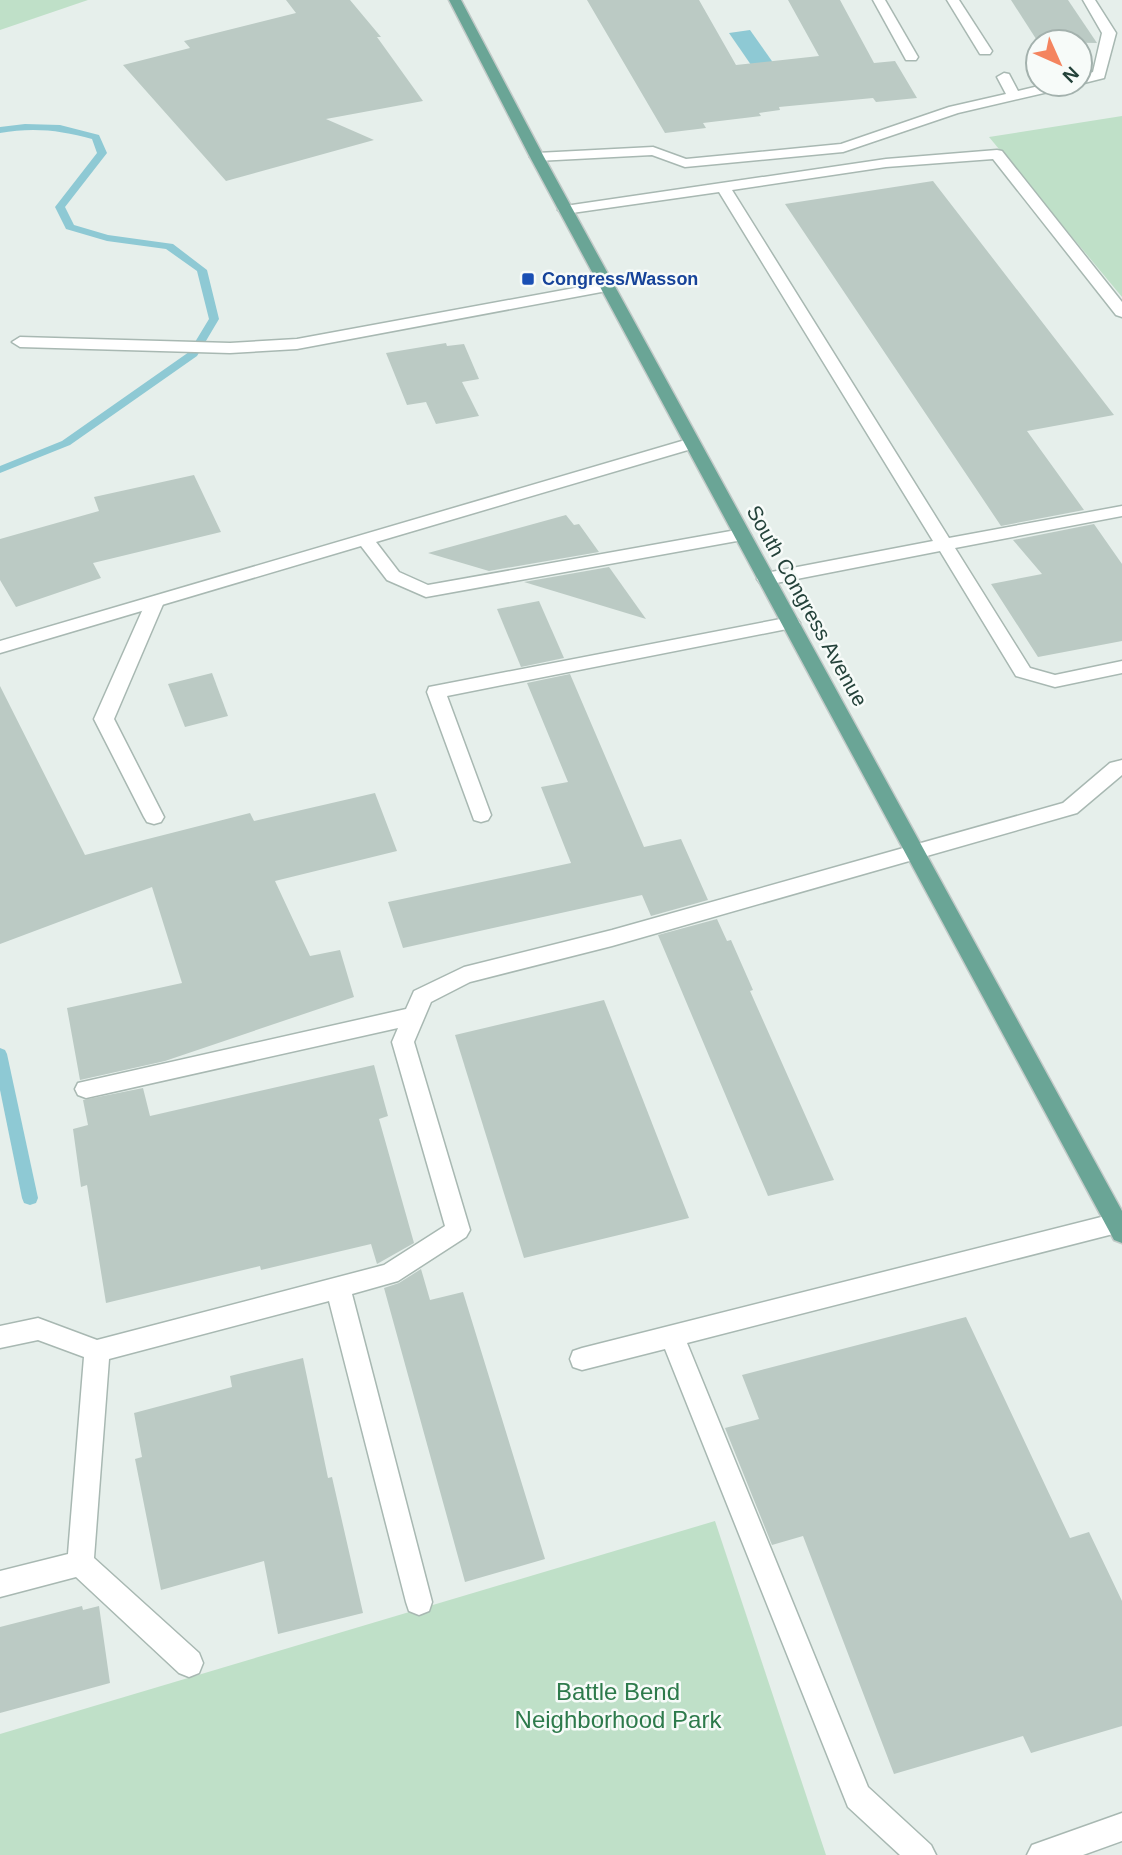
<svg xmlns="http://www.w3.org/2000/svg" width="1122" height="1855" viewBox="0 0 1122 1855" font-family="Arial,sans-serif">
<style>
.green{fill:#bfe0c8}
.water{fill:#8ec9d4}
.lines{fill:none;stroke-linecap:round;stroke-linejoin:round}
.stream{fill:#8ec9d4;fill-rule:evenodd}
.building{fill:#bbcac4}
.lane-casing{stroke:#a8b8b2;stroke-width:3}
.street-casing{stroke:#a8b8b2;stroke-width:3}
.primary-casing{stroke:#c2cac8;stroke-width:3}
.lane{fill:#fff;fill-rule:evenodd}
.street{fill:#fff;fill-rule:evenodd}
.primary{fill:#6aa596;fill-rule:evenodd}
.transit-dot{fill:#1a4fb4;stroke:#f7fbf9;stroke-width:2.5}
.labels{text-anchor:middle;stroke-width:5;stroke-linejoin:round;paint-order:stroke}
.far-transit-label{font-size:18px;font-weight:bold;fill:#164399;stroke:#f7fbf9;text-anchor:start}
.street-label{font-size:21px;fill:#24423a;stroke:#f7fbf9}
.near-park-label{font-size:24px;fill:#2d7a4b;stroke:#f7fbf9}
</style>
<rect width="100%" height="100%" fill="#e6efeb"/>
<g class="green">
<path d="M0,0H88L0,30Z"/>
<path d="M1122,116V297L989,137Z"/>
<path d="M715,1521L826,1855H0V1734Z"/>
</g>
<path class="water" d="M750,30L791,88L769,91L729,33Z"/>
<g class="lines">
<g class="stream">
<path d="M25,124L60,125L99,135L107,153L65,207L74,225L108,235L173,244L207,270L219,319L197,356L70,445L0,473V466L62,441L189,352L209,319L197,271L166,249L107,241L66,229L55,207L97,153L92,139C61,130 32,127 0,133V127Z"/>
<path d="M0,1048L5,1050L7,1054L38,1198L36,1203L30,1205L24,1203L22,1198L0,1090Z"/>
</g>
</g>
<g class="building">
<path d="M286,0H350L381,37H377L423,101L326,119L374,140L226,181L123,65L190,48L184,41L296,13Z"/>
<path d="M587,0H699L736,65L819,56L788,0H840L874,63L895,61L917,98L876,102L873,98L779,107L780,110L759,113L761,116L703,123L706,128L665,133Z"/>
<path d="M1011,0H1068L1097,43L1038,42Z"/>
<path d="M933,181L1114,415L1027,431L1084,510L1001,526L785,204Z"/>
<path d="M446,343L447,346L464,344L479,379L462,382L479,416L436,424L426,402L407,405L386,353Z"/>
<path d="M194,475L221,532L93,563L101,578L16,607L0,580V539L99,511L94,497Z"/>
<path d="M566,515L574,525L579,524L599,552L489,571L428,553Z"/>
<path d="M1094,524L1122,564V641L1038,657L991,584L1042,574L1013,540Z"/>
<path d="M609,567L646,619L524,582Z"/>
<path d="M539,601L564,658L521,667L497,609Z"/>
<path d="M212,673L228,716L185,727L168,684Z"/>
<path d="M570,674L644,847L681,839L708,900L651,916L642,895L403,948L388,902L571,863L541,787L568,782L527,683Z"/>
<path d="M0,686L85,855L250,813L254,821L375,793L397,851L275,881L310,956L340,950L354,997L165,1061L80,1080L67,1008L182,983L152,887L0,944Z"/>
<path d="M717,919L727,941L731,940L753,990L750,991L834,1180L768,1196L658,935Z"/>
<path d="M604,1000L689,1218L524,1258L455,1035Z"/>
<path d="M374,1065L388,1116L379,1119L414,1243L377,1264L371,1244L261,1270L260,1266L106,1303L87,1185L81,1187L73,1129L88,1125L83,1100L143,1088L150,1116Z"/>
<path d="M421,1269L430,1300L463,1292L545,1559L465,1582L384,1288L399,1283Z"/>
<path d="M966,1317L1070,1538L1089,1532L1122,1601V1726L1031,1753L1023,1736L894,1774L803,1536L772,1545L725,1428L759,1419L742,1375Z"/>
<path d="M303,1358L328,1478L332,1477L363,1613L278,1634L264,1561L161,1590L135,1459L142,1457L134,1413L232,1387L230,1376Z"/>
<path d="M82,1606L83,1610L99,1606L110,1683L0,1713V1627Z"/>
</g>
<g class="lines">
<defs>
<g id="lane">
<path d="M873,0H885L918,57L916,60H906Z"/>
<path d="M947,0H959L992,51L990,54H980Z"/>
<path d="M1083,0H1095L1116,33L1104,78L1080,84V76L1093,72L1102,33Z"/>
<path d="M1004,73L1009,74L1018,91L1047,84H1072L1070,87L958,113L843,152L685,167L652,155L537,161L530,157L537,153L653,147L686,159L841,144L949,107L1006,94L997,77Z"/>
<path d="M997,150L1002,151L1122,302V317L1116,315L993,159L886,167L732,190L949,538L1122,506V516L955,548L1030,668L1055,675L1122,661V673L1055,687L1016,676L940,551L766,585L760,583L757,579L760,575L766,573L933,541L719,192L565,214L558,210L565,206L886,159Z"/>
<path d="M607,282L615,287L612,290L297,349L230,353L20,347L12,342L20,337L230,343L297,339Z"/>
<path d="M155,596L164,602L114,719L164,817L161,822L154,824L147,822L144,817L94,719L146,602Z"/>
<path d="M791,617L797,619L800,623L797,627L447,696L491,815L488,820L481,822L474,820L427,692L429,687Z"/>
<path d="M1122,760V775L1077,813L612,946L470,982L431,1002L414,1042L470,1230L466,1237L398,1281L352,1294L432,1602L429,1611L419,1615L409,1611L406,1602L329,1301L109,1359L94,1558L199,1653L203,1663L199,1673L189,1677L179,1673L76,1577L0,1597V1571L68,1554L84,1357L38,1340L0,1348V1326L38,1318L97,1340L384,1265L445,1226L392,1042L398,1028L86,1098L78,1095L75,1089L78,1083L406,1009L414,991L464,967L612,930L1063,803L1110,763Z"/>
<path d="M1117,1213L1122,1215V1231L1117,1233L687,1343L868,1787L931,1845L936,1855H900L848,1807L665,1349L582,1370L573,1367L570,1359L573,1351L582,1348Z"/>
<path d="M1122,1813V1841L1083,1855H1027L1032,1845Z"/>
</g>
<path id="street" d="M692,438L700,443L698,447L376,542L399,572L428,585L742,529L748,531L751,535L748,539L426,597L387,580L361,546L0,653V641Z"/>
<path id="primary" d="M449,0H461L544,157L1122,1211V1243L1114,1240L530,157Z"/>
</defs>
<use href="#lane" class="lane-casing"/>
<use href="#street" class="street-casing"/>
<use href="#primary" class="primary-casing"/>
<use href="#lane" class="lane"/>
<use href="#street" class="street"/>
<use href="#primary" class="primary"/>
</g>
<rect class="transit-dot" x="521" y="272" width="14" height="14" rx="3.5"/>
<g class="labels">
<g class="far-transit-label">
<text x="542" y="285">Congress/Wasson</text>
</g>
<g class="street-label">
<text transform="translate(807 606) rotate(61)" y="7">South Congress Avenue</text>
</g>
<g class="near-park-label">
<text x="618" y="1700">Battle Bend<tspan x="618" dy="28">Neighborhood Park</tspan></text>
</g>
</g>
<g transform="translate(1059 63) rotate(135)"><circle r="33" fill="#f7fbf9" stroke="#a3b1ad" stroke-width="2"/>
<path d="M0-5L12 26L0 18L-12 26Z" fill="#f4845f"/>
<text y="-10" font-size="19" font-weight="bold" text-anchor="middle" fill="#24423a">N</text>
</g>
</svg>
